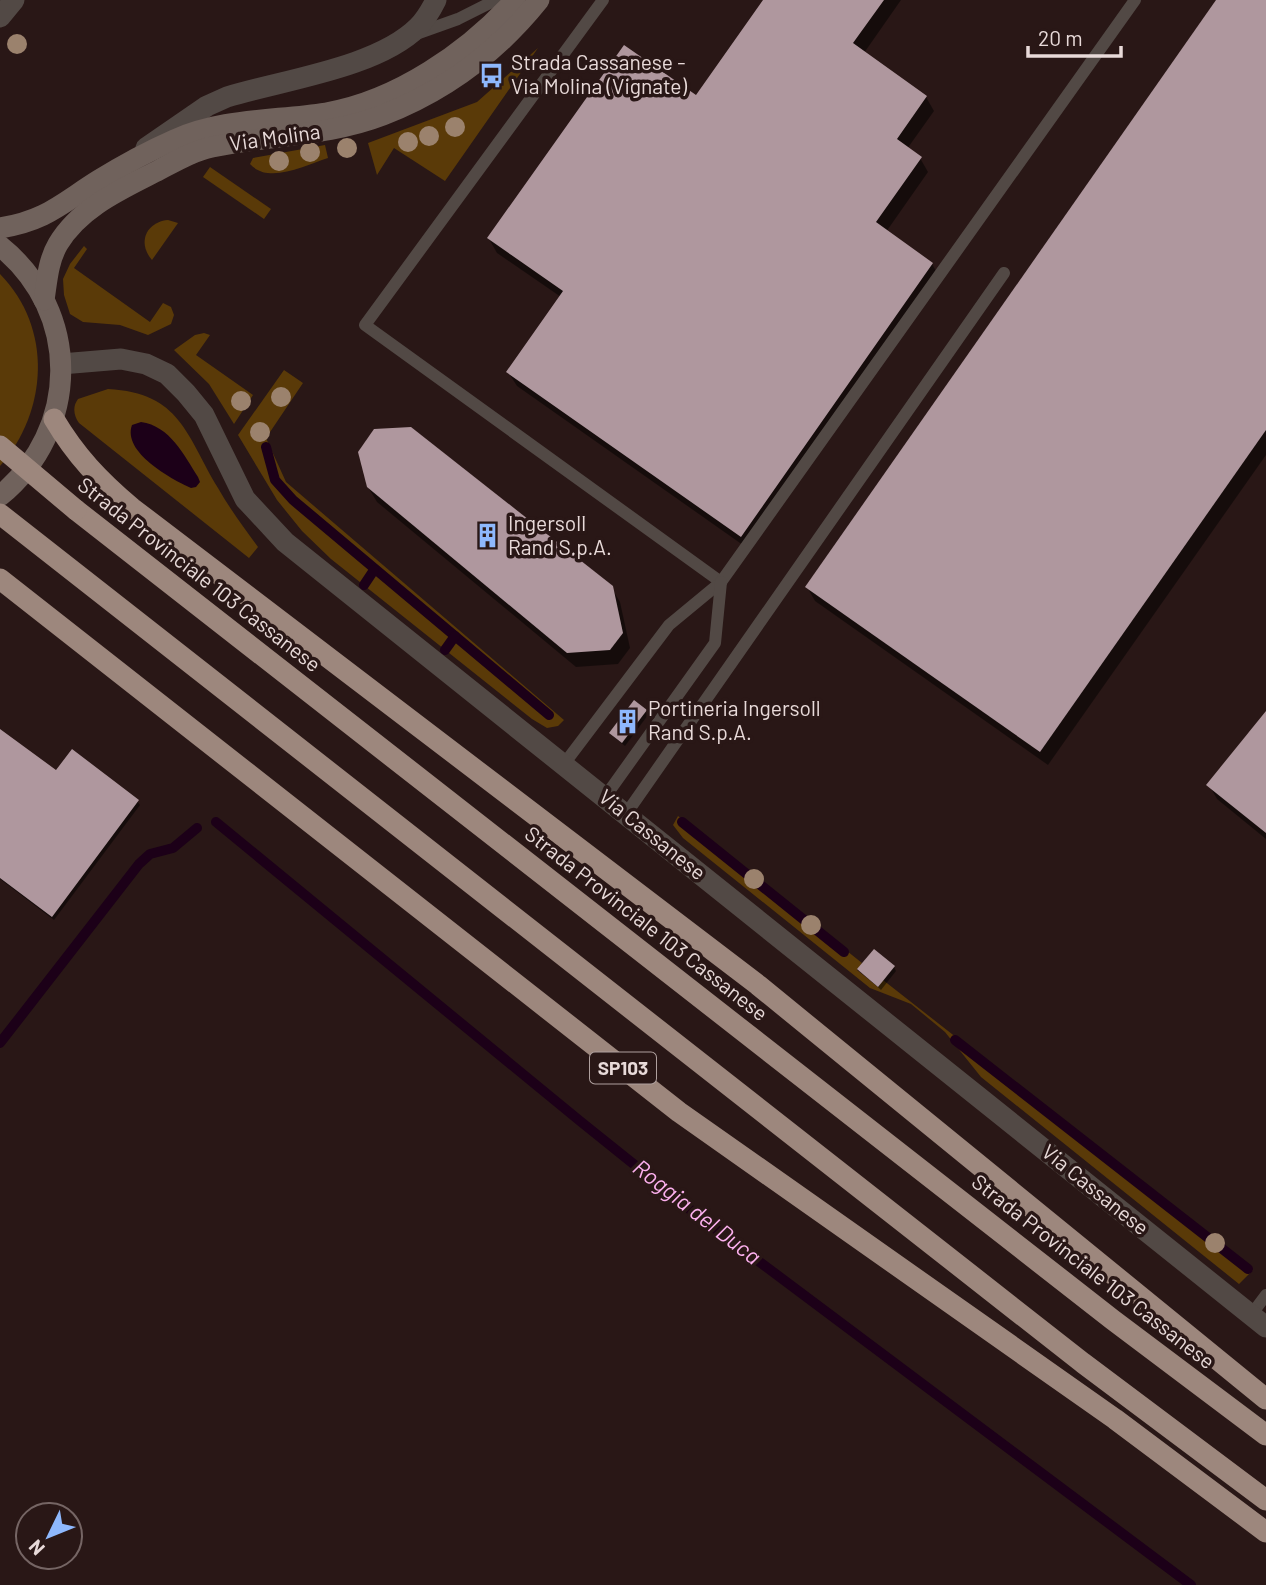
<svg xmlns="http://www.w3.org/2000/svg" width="1266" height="1585" viewBox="0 0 1266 1585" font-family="Barlow,sans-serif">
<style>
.green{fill:#5a3a08}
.water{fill:#1c0018}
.shadow{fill:#0007}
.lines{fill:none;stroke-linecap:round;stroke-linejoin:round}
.stream{stroke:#1c0018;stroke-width:10}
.building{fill:#af979e}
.lane{stroke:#524945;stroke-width:12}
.street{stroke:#524945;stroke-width:21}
.secondary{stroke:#70625c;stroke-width:21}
.highway{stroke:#9d877d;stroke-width:21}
.highway-bridge{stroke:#9d877d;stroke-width:21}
.tree{fill:#9b826d}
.labels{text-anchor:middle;stroke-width:7;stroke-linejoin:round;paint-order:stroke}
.shield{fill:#291716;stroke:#afa09e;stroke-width:2}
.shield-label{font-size:19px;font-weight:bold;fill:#e8dad9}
.poi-label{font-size:21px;fill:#e8dad9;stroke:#291716;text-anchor:start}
.street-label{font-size:21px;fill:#e8dad9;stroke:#291716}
.water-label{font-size:23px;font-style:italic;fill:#fcb0ee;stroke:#291716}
</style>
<rect width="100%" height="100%" fill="#291716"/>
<g class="green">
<path d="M538,48L445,181L394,148L377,175L368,143L477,102Z"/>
<path d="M325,145L328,158C305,165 269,185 250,164L253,158Z"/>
<path d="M210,167L271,209L264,219L203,177Z"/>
<path d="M168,220L178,223L152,260C137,243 146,222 168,220Z"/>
<path d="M84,246L87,249L74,268L150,322L163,303L171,307L174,315L171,324L148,335L120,325L83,322L70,314L64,295L63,279L70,264Z"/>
<path d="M0,274C53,328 48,411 0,466Z"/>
<path d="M204,333L210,335L196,355L253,395L234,424L209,384L174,350L195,335Z"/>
<path d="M284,370L303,383L266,438L286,482L564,720L558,726L547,728L532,719L331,559L302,531L277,500L238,435Z"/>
<path d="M108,389C181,393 186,435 218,488C230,509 244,528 258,547L249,558L79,423C74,416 72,407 78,399Z"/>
<path d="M678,816L862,963L857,970L878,987L883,980L1253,1270L1239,1284L981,1077L945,1032L911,1004L870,988L683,838L673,825Z"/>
</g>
<path class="water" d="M141,422C170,426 184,455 198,477L200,482L196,487L191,488C171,479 122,452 132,425Z"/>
<g class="shadow">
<path d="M765,0H901L864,53L926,97L934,111L907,149L920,158L928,172L886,232L932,264L940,278L750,550L517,386L508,372L561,297L497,253L489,239L696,98Z"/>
<path d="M1218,0H1266V455L1048,765L815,601L807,587Z"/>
<path d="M368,487L611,587L620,602L630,648L618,664L576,667L377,502Z"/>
<path d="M645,711L648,715L625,746L614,737L611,733Z"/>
<path d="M1266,714V839L1217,799L1209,785Z"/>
<path d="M0,731L56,772L137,801L140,805L54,920L0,879Z"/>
<path d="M894,967L896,971L881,990L859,970Z"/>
</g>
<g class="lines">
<g class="stream">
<path d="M266,447L275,480L293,500L549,715"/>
<path d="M364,585L374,570"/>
<path d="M445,650L455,636"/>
<path d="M216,822L580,1121L697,1215L1191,1585"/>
<path d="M682,822L844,952"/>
<path d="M955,1040L1248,1269"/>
<path d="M0,1043L139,864L150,854L173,848L197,828"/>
</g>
</g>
<g class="building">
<path d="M763,0H884L853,43L927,96L897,139L922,157L876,222L933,263L741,537L506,372L563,291L487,238L624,45L696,95Z"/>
<path d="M1216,0H1266V430L1040,752L805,587Z"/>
<path d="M411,427L613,586L623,633L610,650L567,653L367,487L358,452L374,429Z"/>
<path d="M634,700L647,710L622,743L609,733Z"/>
<path d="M1266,711V833L1206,785Z"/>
<path d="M0,729L56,770L72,749L139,800L52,917L0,878Z"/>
<path d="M874,949L895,966L878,987L857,969Z"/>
</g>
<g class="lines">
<g class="lane">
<path d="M603,0L365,325L721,582"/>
<path d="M416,34L458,19L496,0"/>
<path d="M564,764L669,625L721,582L1135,0"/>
<path d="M605,797L715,643L721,582"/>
<path d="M626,814L1004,273"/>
<path d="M1251,1315L1266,1295"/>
</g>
<g class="street">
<path d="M0,17L14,0"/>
<path d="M146,148L207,106L227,97C282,80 377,68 418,27C426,19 431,10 436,0"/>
<path d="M61,364L121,359L146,364L167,374L186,393L204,415L245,499L285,542L1266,1327"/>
</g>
<g class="secondary">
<path d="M0,228C46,221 62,203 99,180C123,165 149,151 174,140C222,118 275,121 326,113C397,101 468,52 515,0"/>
<path d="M0,246C82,312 80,430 0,496"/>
<path d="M44,300C47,281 48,261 58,244C80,207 122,189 159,170C176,161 193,151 212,147C269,135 329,136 383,115C445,91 498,51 539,0"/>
</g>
<g class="highway">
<path d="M54,419C76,456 99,480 132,508L758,985L1266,1399"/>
<path d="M76,510L1113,1320L1266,1435"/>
<path d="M0,514L1083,1363L1266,1500"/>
<path d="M0,579L679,1112L1115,1419L1266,1532"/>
</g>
<path class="highway-bridge" d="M0,446L76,510"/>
</g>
<g class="tree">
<circle cx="17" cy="44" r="10"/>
<circle cx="455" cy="127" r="10"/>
<circle cx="429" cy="136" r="10"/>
<circle cx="408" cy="142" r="10"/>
<circle cx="347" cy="148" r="10"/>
<circle cx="310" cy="152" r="10"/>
<circle cx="279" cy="161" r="10"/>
<circle cx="281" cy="397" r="10"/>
<circle cx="241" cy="401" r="10"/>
<circle cx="260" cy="432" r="10"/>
<circle cx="754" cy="879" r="10"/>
<circle cx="811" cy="925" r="10"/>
<circle cx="1215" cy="1243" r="10"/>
</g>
<defs>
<symbol id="bus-bare" viewBox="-9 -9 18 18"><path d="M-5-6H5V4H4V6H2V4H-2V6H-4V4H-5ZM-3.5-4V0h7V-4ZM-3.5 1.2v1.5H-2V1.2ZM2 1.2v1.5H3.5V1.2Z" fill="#8eb8fd" stroke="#291716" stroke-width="2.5" paint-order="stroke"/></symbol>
<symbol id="building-bare" viewBox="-9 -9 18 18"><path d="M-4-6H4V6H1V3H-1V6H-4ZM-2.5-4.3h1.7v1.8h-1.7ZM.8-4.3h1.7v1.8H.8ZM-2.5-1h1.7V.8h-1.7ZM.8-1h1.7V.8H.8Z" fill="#8eb8fd" stroke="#291716" stroke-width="2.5" paint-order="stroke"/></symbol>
</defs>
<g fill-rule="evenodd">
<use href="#bus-bare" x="474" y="58" width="35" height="35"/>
<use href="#building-bare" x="470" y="518" width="35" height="35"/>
<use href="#building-bare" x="610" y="704" width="35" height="35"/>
</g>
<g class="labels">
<rect class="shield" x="590" y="1052.5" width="66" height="31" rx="5"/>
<g class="shield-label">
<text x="623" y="1075">SP103</text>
</g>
<g class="poi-label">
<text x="511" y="70">Strada Cassanese -<tspan x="511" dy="24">Via Molina (Vignate)</tspan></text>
<text x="508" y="531">Ingersoll<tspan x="508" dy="24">Rand S.p.A.</tspan></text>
<text x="648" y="716">Portineria Ingersoll<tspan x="648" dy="24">Rand S.p.A.</tspan></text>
</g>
<g class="street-label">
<text transform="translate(275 138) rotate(-8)" y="7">Via Molina</text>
<text transform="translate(199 575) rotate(38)" y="7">Strada Provinciale 103 Cassanese</text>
<text transform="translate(652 835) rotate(39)" y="7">Via Cassanese</text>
<text transform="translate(646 924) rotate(38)" y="7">Strada Provinciale 103 Cassanese</text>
<text transform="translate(1095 1190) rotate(39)" y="7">Via Cassanese</text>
<text transform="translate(1093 1272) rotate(38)" y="7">Strada Provinciale 103 Cassanese</text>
</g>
<g class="water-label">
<text transform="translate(697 1212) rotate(38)" y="8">Roggia del Duca</text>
</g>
</g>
<g transform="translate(49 1536) rotate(227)"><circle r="33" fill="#291716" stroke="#756564" stroke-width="2"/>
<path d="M0-5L12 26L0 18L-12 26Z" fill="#8eb8fd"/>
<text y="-10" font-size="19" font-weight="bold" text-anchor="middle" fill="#e8dad9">N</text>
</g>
<path d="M1028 46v10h93v-10" fill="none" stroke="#e8dad9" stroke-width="3.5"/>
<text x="1038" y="46" font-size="21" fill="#e8dad9" stroke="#291716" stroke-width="5" paint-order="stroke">20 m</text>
</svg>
